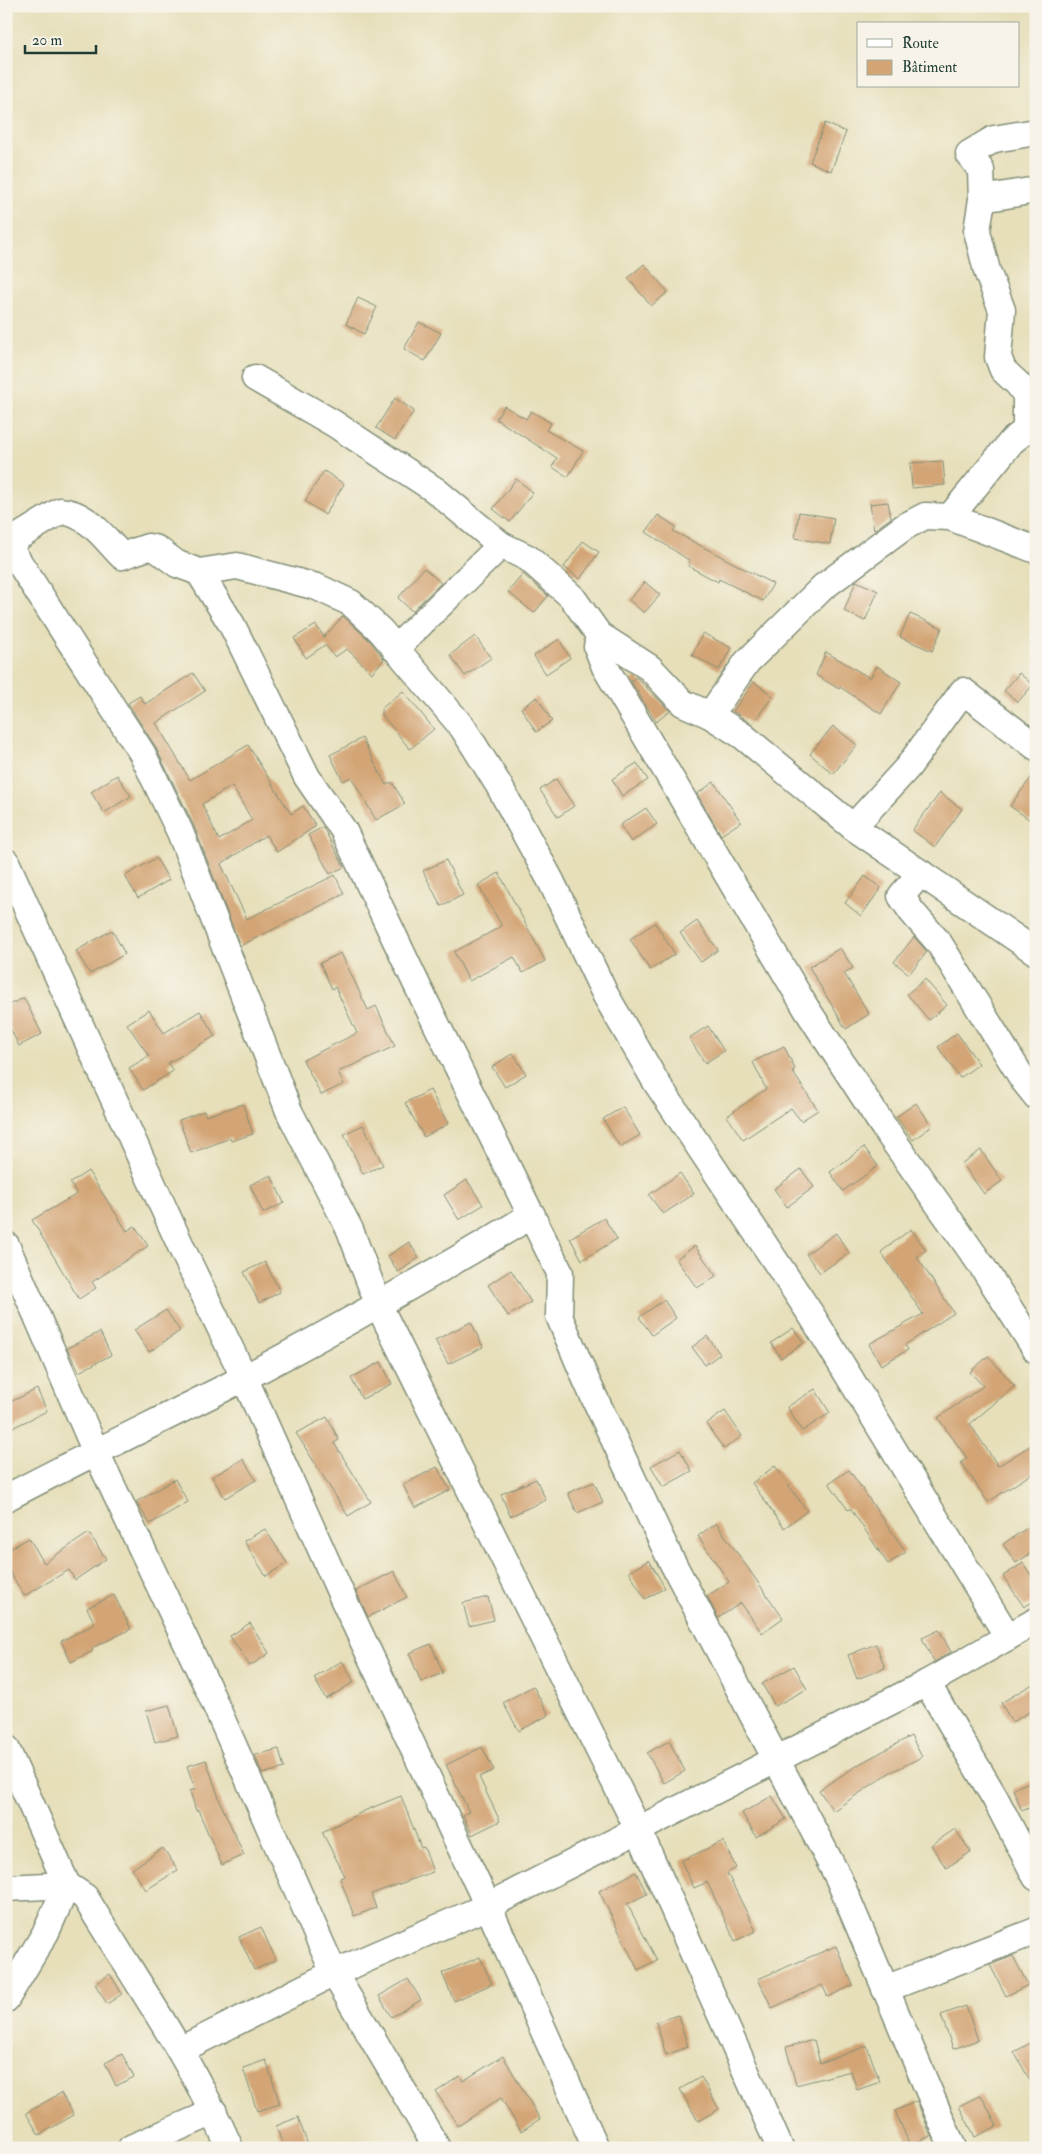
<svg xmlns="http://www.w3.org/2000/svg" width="1042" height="2154" viewBox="0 0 1042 2154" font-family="'IM FELL Double Pica',serif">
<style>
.building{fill:#d3a474;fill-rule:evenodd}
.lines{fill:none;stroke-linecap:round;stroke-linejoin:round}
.minor-casing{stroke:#828e77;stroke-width:29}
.minor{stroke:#fff;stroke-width:26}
</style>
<rect width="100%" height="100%" fill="#f7f3e8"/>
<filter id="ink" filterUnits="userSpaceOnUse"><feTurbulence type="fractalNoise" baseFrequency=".02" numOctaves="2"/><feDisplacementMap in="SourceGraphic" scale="10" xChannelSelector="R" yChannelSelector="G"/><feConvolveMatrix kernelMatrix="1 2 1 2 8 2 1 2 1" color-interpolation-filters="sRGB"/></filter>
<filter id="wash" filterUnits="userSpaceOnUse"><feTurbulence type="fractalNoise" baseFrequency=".0096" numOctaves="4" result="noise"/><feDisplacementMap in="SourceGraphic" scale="20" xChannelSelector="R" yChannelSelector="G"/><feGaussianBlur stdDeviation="1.12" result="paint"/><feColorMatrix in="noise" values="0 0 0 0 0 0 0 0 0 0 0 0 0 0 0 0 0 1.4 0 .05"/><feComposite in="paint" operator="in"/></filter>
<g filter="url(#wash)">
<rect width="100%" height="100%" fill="#e6dfba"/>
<g id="blocks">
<g class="building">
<path d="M825,123L846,132L831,171L810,162Z"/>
<path d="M644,264L668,292L651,306L628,278Z"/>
<path d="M358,298L377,307L364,334L346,324Z"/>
<path d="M419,322L441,333L425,361L404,349Z"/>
<path d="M395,398L414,411L395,440L376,428Z"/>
<path d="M504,406L526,419L531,411L551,423L546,430L583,451L568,477L552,467L557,458L496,419Z"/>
<path d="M943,461L945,485L912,488L910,463Z"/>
<path d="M324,471L344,484L325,515L305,501Z"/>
<path d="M516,479L533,492L510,522L493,509Z"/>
<path d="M888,502L891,518L874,530L870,504Z"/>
<path d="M799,512L834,518L830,544L795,538Z"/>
<path d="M658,515L676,527L673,531L773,584L763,601L719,579L718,582L688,566L690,561L646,532Z"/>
<path d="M583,541L599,552L580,579L564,567Z"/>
<path d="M424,568L441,583L412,611L398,598Z"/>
<path d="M523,574L548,596L534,613L508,592Z"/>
<path d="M856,581L878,591L865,621L844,611Z"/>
<path d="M645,582L660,595L644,613L629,600Z"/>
<path d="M910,614L942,628L932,651L900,637Z"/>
<path d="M343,616L370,641L384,659L372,673L347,649L335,657L325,645L306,658L294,638L316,625L324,637Z"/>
<path d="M703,633L731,648L719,670L692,655Z"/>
<path d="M475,636L491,658L465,676L450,655Z"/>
<path d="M559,639L570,658L546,674L534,656Z"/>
<path d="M826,652L870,678L877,666L901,682L881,714L840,687L839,689L816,675Z"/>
<path d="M193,673L205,691L156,723L190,780L248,745L291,814L303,806L316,826L277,852L266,835L221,864L247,919L335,875L344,894L240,946L194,826L155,746L128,703L140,696L145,704ZM232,786L252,820L219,840L202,804Z"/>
<path d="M1019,673L1033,685L1018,702L1004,691Z"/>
<path d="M636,677L670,711L656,722L631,681Z"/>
<path d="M754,682L773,696L752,724L733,711Z"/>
<path d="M403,691L434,729L410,749L382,715V708Z"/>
<path d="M537,697L552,721L536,732L521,708Z"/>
<path d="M833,726L857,745L833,774L810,754Z"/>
<path d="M362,738L386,785L392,782L405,804L376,820L351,777L343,781L330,755Z"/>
<path d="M637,763L648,780L622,796L612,779Z"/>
<path d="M1036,771V824L1010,806Z"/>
<path d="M117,775L131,796L104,813L91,792Z"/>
<path d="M556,779L574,806L558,817L540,790Z"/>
<path d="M714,782L741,822L721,835L697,794Z"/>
<path d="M940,793L962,809L935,847L912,830Z"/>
<path d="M646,808L657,824L631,842L620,825Z"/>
<path d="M323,827L344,867L330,874L308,835Z"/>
<path d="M156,858L169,880L138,898L125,876Z"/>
<path d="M446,860L463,895L441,906L423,871Z"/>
<path d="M499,873L545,961L523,973L514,957L469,981L454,952L502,926L478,885Z"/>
<path d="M865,876L881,888L861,916L845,903Z"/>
<path d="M697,921L718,950L701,962L680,933Z"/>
<path d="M655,923L675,954L650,970L630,939Z"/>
<path d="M112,930L125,954L90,974L76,951Z"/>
<path d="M914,937L927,952L909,974L894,962Z"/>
<path d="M840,948L853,968L844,973L869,1014L846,1029L809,967Z"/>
<path d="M341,953L368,1010L376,1006L395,1046L338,1072L344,1084L321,1095L303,1060L357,1033L335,987L332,989L320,963Z"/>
<path d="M925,979L947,1005L929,1020L907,994Z"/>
<path d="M24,998L42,1034L19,1046L6,1020V1006Z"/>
<path d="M149,1010L164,1033L200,1011L215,1036L168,1063L173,1071L143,1090L129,1068L149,1056L127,1024Z"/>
<path d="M708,1026L724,1051L705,1063L689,1038Z"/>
<path d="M957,1033L979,1064L960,1078L938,1047Z"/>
<path d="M784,1046L795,1069L792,1071L818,1110L801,1121L791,1108L743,1140L727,1116L766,1089L753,1062Z"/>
<path d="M513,1053L526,1074L505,1087L492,1067Z"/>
<path d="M430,1090L448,1124L424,1137L405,1103Z"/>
<path d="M916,1103L932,1126L913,1140L896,1117Z"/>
<path d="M243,1104L253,1134L231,1141L230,1138L191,1153L179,1120L204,1111L206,1116Z"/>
<path d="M623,1107L640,1135L620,1147L603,1119Z"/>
<path d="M363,1125L383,1165L363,1174L344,1134Z"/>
<path d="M864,1147L878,1166L843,1191L830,1172Z"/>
<path d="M981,1150L1002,1181L984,1194L962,1163Z"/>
<path d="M801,1169L814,1187L787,1207L774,1189Z"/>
<path d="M88,1171L127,1231L135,1226L148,1246L92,1282L96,1288L79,1299L32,1220L77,1194L70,1183Z"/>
<path d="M680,1173L694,1194L663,1214L649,1195Z"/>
<path d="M271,1175L284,1203L263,1213L250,1185Z"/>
<path d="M467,1180L483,1205L459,1220L444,1195Z"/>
<path d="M604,1218L617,1239L582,1260L570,1238Z"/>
<path d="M911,1229L926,1250L917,1257L954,1313L905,1345L908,1350L881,1365L869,1344L923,1314L881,1252Z"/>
<path d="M836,1233L849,1253L820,1273L806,1254Z"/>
<path d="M409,1242L419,1258L398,1272L388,1256Z"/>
<path d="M695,1246L716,1276L697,1288L676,1259Z"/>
<path d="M265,1262L280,1292L259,1303L244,1272Z"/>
<path d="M511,1270L531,1302L508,1316L488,1285Z"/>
<path d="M664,1300L676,1318L652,1335L639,1317Z"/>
<path d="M166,1310L180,1331L149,1352L134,1330Z"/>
<path d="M471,1322L483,1347L448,1364L435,1340Z"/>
<path d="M793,1328L804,1343L781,1358L771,1343Z"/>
<path d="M100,1332L111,1355L79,1372L67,1348Z"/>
<path d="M707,1336L720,1354L705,1365L692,1347Z"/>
<path d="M988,1356L1015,1386L970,1424L998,1466L1036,1442V1471L988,1502L961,1462L967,1458L938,1418L983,1386L970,1372Z"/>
<path d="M381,1362L392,1384L362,1399L351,1378Z"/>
<path d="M37,1389L47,1411L6,1431V1404Z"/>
<path d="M815,1389L830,1413L802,1431L787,1407Z"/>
<path d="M725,1411L742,1436L724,1449L706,1424Z"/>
<path d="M327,1417L339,1440L334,1443L371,1502L348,1516L296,1433Z"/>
<path d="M680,1450L692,1471L663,1487L651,1466Z"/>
<path d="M243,1459L256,1480L225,1498L212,1477Z"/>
<path d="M775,1466L807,1511L784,1528L752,1483Z"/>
<path d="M437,1467L450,1490L415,1508L403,1485Z"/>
<path d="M849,1470L906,1552L888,1564L850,1508L848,1510L829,1483Z"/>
<path d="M175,1479L188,1502L150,1524L136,1502Z"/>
<path d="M536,1479L546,1500L510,1516L501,1494Z"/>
<path d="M594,1482L603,1502L577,1513L568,1493Z"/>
<path d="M1036,1522V1550L1016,1563L1003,1544Z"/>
<path d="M716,1523L783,1618L762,1633L741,1603L718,1618L707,1596L729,1582L698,1536Z"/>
<path d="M265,1529L287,1563L266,1576L244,1541Z"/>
<path d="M89,1533L106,1559L75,1580L69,1570L24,1596L6,1565V1551L29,1538L44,1563Z"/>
<path d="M649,1560L665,1588L645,1599L629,1572Z"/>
<path d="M1023,1563L1036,1583V1600L1024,1607L1003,1576Z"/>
<path d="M394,1571L407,1597L368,1617L356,1591Z"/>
<path d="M114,1595L131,1629L92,1648L93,1651L71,1662L61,1641L95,1624L87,1608Z"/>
<path d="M488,1597L494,1620L469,1626L463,1603Z"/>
<path d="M250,1623L269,1653L250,1666L230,1636Z"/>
<path d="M939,1630L951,1652L934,1662L922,1638Z"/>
<path d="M431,1644L443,1673L421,1682L409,1653Z"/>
<path d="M876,1644L885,1668L857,1679L848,1655Z"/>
<path d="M342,1661L354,1682L326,1699L314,1678Z"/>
<path d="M794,1666L807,1689L775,1706L762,1684Z"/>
<path d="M1036,1682V1708L1012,1722L1001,1703Z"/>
<path d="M533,1686L549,1715L519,1731L503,1703Z"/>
<path d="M169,1705L178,1736L155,1742L146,1711Z"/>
<path d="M911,1736L922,1757L889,1773L833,1811L819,1790L861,1763Z"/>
<path d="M669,1741L685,1771L664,1783L647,1753Z"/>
<path d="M482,1747L494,1770L479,1777L500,1821L472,1835L463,1815L469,1812L446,1765Z"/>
<path d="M279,1749L284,1768L262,1774L255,1755Z"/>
<path d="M206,1760L221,1804L244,1855L222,1865L198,1810L196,1811L190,1791L195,1789L187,1766Z"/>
<path d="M1036,1779V1805L1022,1811L1013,1789Z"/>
<path d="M401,1796L421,1848L424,1847L433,1872L371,1894L376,1908L354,1916L340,1878L345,1876L322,1832L364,1811Z"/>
<path d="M772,1796L786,1819L756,1837L742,1813Z"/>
<path d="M955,1829L971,1852L946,1868L931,1845Z"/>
<path d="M723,1841L736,1868L727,1873L756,1931L735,1941L707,1882L694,1888L681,1861Z"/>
<path d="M163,1848L178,1870L146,1890L132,1869Z"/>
<path d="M636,1872L647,1894L627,1904L657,1960L638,1970L599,1891Z"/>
<path d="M261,1927L276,1960L254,1970L239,1937Z"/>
<path d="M836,1946L853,1985L828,1997L822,1985L772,2008L758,1979Z"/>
<path d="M1013,1956L1028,1985L1006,1996L990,1965Z"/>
<path d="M480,1957L492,1984L454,2001L442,1973Z"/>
<path d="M110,1974L122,1994L107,2004L95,1984Z"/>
<path d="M408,1979L421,2000L391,2017L379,1996Z"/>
<path d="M966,2006L978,2040L953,2049L941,2015Z"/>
<path d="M678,2015L688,2047L666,2055L656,2022Z"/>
<path d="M814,2040L820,2063L867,2046L880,2082L857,2090L851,2071L796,2085L786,2047Z"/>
<path d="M1036,2040V2091L1014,2052Z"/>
<path d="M122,2054L134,2077L116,2086L105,2063Z"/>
<path d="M503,2056L540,2119L521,2131L501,2098L458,2126L436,2092L460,2076L463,2081Z"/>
<path d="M266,2060L280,2104L257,2111L243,2068Z"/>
<path d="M701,2077L719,2109L698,2121L680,2089Z"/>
<path d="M61,2093L74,2115L39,2135L26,2113Z"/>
<path d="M981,2095L997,2126L975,2137L959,2106Z"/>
<path d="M917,2101L931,2136L910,2145L895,2111Z"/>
<path d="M298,2117L309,2148H284L276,2126Z"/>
</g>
</g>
</g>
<g filter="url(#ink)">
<use href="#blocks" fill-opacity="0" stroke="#828e77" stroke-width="1"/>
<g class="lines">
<defs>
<g id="minor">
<path d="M982,199L1036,190"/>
<path d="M255,378L333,423L435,490L501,545L528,558L572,597L599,635L650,668L683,703L710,715L743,736L853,827L1036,952"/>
<path d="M950,517L1012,441L1026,430V395L1018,384L1003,370L998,357L1002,310L987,271L977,231L982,199L981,170L969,154L994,139L1036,132"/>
<path d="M6,542L142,753L180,832L289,1111L350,1230L379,1306L638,1829L780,2148"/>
<path d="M7,544L60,511C88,513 104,538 122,556L148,547L157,549L177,564L199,572L237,566L317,587L351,603L381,631L463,728L498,784L551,881L606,996L656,1082L812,1316L1008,1637"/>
<path d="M199,572L232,625L307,777L344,831L416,983L560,1273L559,1316L587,1382L668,1554L838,1877L953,2148"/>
<path d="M599,635L597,647L605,667L806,1008L883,1126L982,1266L1036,1350"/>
<path d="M395,649L501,545"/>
<path d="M710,715L747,662L823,587L904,527L925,516L950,517L1036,550"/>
<path d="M853,827L908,767L963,691L1036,747"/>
<path d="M6,862L184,1253L244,1377L341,1594L488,1906L596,2148"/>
<path d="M921,873L901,896L912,912L939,943L1024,1081L1036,1096"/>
<path d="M6,1245L95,1450L208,1688L334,1973L437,2148"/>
<path d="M6,1498C85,1456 166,1418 246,1377C343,1326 438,1271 532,1215"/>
<path d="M927,1683L995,1798L1036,1877"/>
<path d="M6,1748L67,1885L85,1897C135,1980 191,2059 230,2148"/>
<path d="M6,1888L67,1885L46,1932L6,1999"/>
<path d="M885,1989L1036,1931"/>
<path d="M180,2050L334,1973L488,1906L927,1683L1036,1621"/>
<path d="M131,2148L214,2112"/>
</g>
</defs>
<use href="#minor" class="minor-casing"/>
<use href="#minor" class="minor"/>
</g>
</g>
<rect width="1042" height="2154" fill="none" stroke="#f7f3e8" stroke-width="25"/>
<rect x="857" y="22" width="162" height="65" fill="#f7f3e8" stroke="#a1aaa0"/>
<rect x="867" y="39" width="25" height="8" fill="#ffffff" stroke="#a1aaa0"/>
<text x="902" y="48" font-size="15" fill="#1f3d34">Route</text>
<rect x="867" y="60" width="25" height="15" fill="#d3a474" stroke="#a1aaa0"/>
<text x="902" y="72" font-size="15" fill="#1f3d34">Bâtiment</text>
<path d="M25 45v8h71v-8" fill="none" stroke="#1f3d34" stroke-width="2.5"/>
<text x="32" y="45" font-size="15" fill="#1f3d34" stroke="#f7f3e8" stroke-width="4" paint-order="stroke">20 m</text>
</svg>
